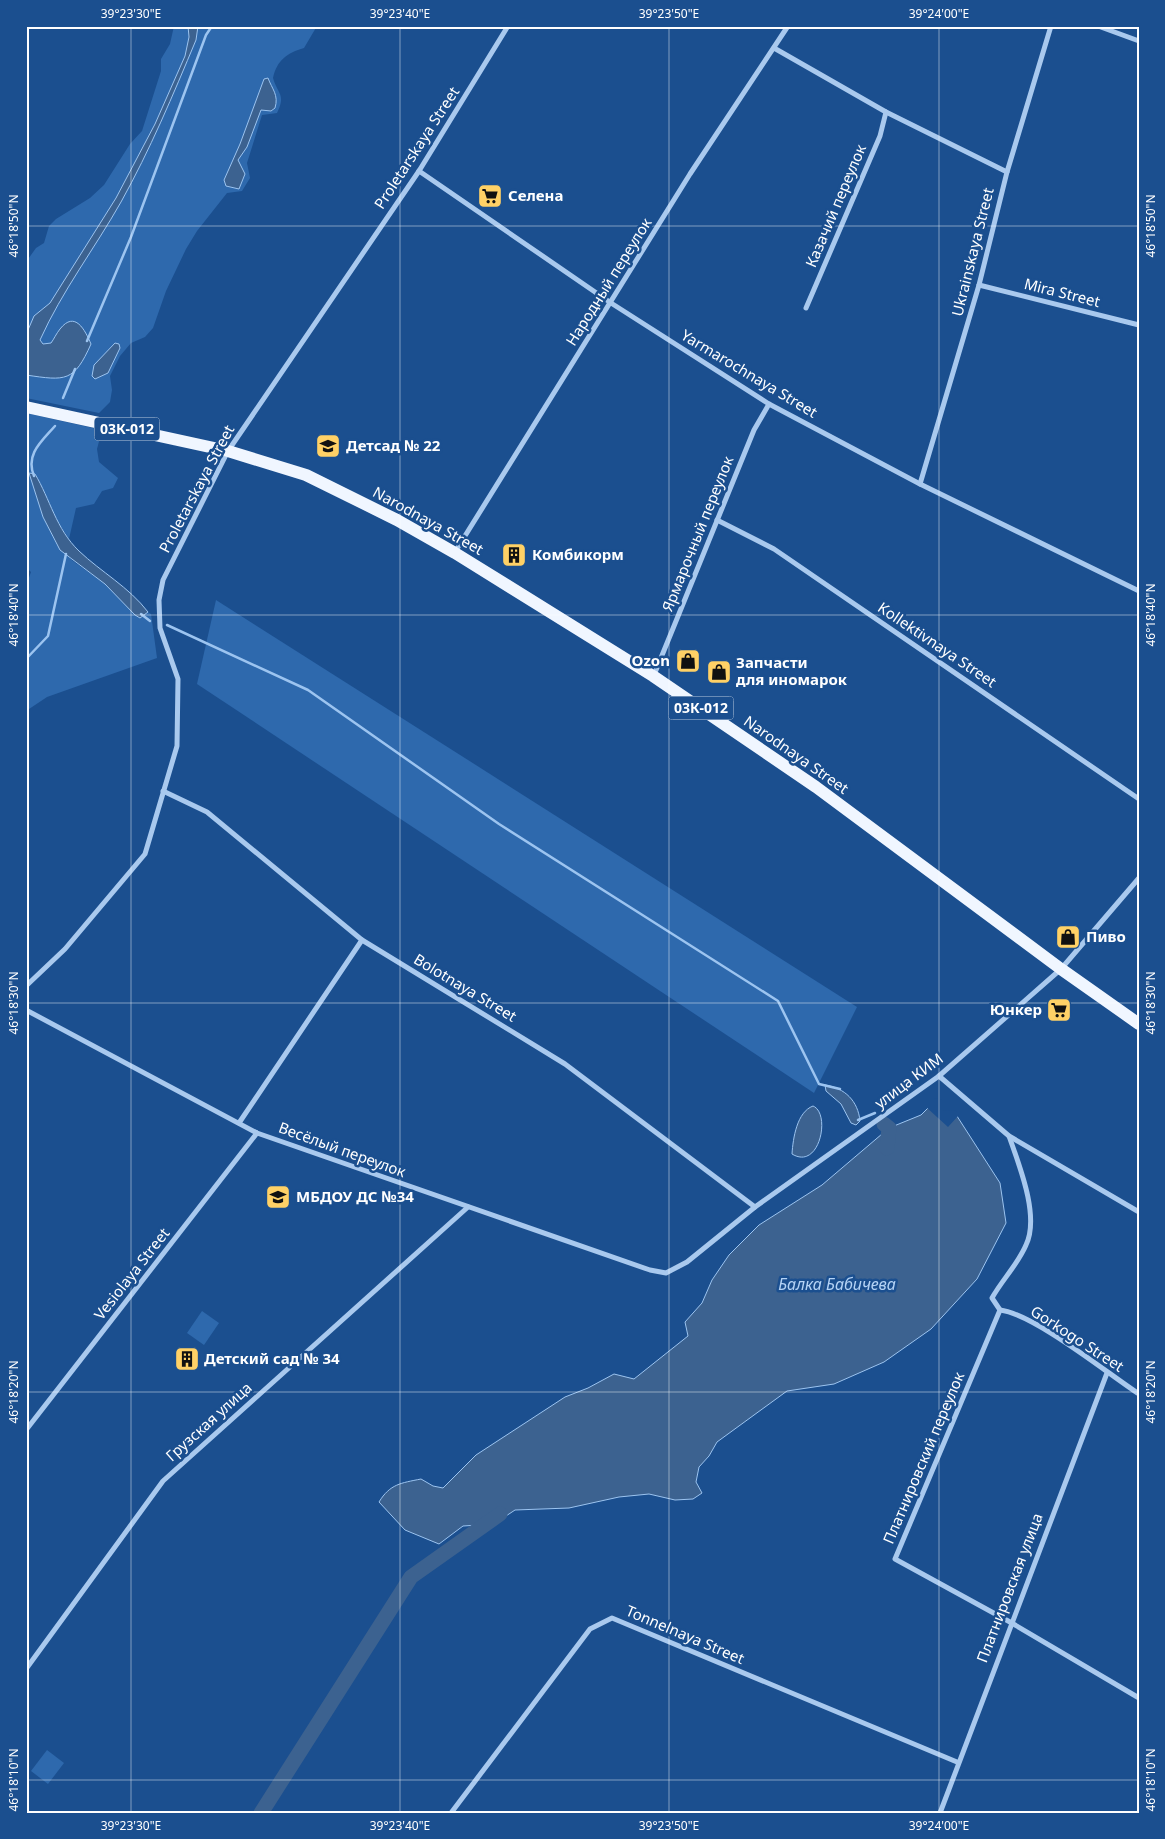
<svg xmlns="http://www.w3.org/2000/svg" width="1165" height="1839" viewBox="0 0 1165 1839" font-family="'Noto Sans',sans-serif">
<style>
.green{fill:#2e69ad}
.water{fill:#3c6290;stroke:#9cc4f0}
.pier{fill:#1b4f8f}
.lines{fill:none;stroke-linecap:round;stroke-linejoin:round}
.stream{stroke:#9cc4f0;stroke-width:2.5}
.river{stroke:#3c6290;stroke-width:15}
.minor{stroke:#a9c9ee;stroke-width:5}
.primary{stroke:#f0f6ff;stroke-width:12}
.ticks{fill:none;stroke:#fff;stroke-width:1;stroke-opacity:0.45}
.labels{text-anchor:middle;stroke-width:5;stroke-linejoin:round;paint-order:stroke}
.shield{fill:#1b4f8f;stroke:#bbcadd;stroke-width:1}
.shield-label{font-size:14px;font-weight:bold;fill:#fff}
.street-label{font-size:15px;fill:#fff;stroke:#1b4f8f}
.poi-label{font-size:15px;font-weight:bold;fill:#fff;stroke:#1b4f8f;text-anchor:start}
.water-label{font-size:16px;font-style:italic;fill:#b5d3f5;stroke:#1b4f8f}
.neatline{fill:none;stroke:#fff;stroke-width:2}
.ticks-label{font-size:12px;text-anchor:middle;fill:#fff}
</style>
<rect width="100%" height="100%" fill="#1b4f8f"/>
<g class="green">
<path d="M174,26H317L304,48C287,53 277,60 273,78C278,95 286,94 277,113L262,115L247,163L250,178L242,191L227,193L197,231L186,249L166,291L153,328L145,337L131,343L120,356L110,376L112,390L110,402L99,413L26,398V262L36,248L44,243L49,226L56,219L90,198L104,185L130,144L142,131L161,71V59L170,44Z"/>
<path d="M26,413L102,430L97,449L99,462L118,478L113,488L102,491L94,504L76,508L69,539L55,518L38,479L29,473L43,517L57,545L73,561L105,584L135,615L140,618L148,612L151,614L157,658L47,697L26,711V586L31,572L26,567Z"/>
<path d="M216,600L857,1007L814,1093L197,684Z"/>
<path d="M202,1311L219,1323L204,1345L187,1333Z"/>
<path d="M47,1750L64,1763L48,1784L31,1771Z"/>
</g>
<g class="water">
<path d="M188,26H198L196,40C173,95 150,150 121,202C95,248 62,291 40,340L43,344L51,343C54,339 56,334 60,329C75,310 85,330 91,344C74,382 66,381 26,375L28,330L34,316L50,303L116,198L155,124L185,56L189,37Z"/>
<path d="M268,78C272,89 279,95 275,108L271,111L261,110L247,147L238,160L245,174L239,189L226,186L224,180L240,144L264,79Z"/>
<path d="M115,343L119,344L120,348L108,373L95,379L92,376L94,365Z"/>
<path d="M29,473L35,474C50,499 56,529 79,551C101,572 129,587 148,612L140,618L135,615L105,584L60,550L43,517Z"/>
<path d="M825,1085C845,1088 858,1101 860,1121L856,1125L851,1123L841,1104L826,1091Z"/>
<path d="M936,1100L940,1112L955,1113L1000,1183L1006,1223L977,1279L931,1329L884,1362L834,1384L787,1391L717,1442L709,1456L699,1467L696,1482L702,1493L693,1499L675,1500L649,1494L619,1497L569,1508L515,1510L494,1524L463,1526L439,1544L405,1530L379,1502C390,1484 401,1483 421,1479L433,1486L443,1488L476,1455L565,1397L588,1388L614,1374L634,1379L688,1336L685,1322L702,1303L712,1280L729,1255L759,1225L822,1185L889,1128L921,1115Z"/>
<path d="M813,1106C831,1113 820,1171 792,1154C793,1138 797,1112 813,1106Z"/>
</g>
<path class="pier" d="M935,1098L942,1100V1110L956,1111L959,1115L948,1127L926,1107Z"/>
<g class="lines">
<g class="stream">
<path d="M87,341L131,237L206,35L212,26"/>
<path d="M63,398L75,369"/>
<path d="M34,476C25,454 42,441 55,426"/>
<path d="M141,614L150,621"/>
<path d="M167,625L308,690L499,824L778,1001L819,1084L840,1089"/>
<path d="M26,659L48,636L66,554"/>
<path d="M858,1120L875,1113"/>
</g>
<g class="river">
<path d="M884,1124L889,1128L887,1148"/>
<path d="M261,1813L411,1577L500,1514"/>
</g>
<g class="minor">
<path d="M1098,26L1139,41"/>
<path d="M774,48L886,112L1007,172"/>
<path d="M419,171L611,303L769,404L920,484L1139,591"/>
<path d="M979,285L1139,325"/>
<path d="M806,308L880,136L886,112"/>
<path d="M920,484L979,285L1007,172L1051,26"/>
<path d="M717,520L774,549L1139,799"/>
<path d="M455,552L690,174L788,26"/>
<path d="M654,675L754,430L769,404"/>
<path d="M163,791L207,812L362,940L565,1064L755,1207"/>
<path d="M26,986L65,949L145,854L177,746L178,679L160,628L159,600L163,580L228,451L419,171L508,26"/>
<path d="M26,1010L257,1133L650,1270L666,1273L687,1262L755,1207L939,1076L1061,969L1139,878"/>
<path d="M939,1076L1009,1136L1139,1212"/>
<path d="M239,1123L362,940"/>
<path d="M1009,1136C1019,1165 1040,1216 1026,1245C1018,1264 1002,1280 992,1298L1000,1310L895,1559L1010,1622L1139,1698"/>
<path d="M1000,1310C1034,1314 1107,1373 1139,1394"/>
<path d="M26,1430L257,1133"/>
<path d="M26,1669L163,1481L468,1207"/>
<path d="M451,1813L590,1629L612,1618L957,1762"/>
<path d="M940,1813L1107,1373"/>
</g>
<path class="primary" d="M26,407L228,451L306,475L397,520L455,553L653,676L816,787L1061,969L1139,1024"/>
</g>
<path class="ticks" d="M131,26V1813M400,26V1813M669,26V1813M939,26V1813M26,226H1139M26,615H1139M26,1003H1139M26,1392H1139M26,1780H1139"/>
<defs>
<symbol id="supermarket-square" viewBox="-11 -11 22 22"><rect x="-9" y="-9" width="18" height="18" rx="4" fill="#ffd166" stroke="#1b4f8f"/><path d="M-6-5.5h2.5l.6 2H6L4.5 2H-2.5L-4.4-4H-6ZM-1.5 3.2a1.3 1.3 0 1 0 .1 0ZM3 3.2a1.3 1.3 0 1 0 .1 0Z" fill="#111"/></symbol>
<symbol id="school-square" viewBox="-11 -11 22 22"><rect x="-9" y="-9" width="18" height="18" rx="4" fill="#ffd166" stroke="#1b4f8f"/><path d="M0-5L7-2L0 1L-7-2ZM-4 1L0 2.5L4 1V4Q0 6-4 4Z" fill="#111"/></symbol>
<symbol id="building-square" viewBox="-11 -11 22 22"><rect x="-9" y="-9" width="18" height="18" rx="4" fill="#ffd166" stroke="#1b4f8f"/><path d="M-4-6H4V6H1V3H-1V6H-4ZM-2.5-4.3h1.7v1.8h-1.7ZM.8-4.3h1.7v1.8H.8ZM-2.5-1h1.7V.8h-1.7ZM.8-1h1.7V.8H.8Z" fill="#111"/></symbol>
<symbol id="shop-square" viewBox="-11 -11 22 22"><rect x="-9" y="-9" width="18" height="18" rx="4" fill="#ffd166" stroke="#1b4f8f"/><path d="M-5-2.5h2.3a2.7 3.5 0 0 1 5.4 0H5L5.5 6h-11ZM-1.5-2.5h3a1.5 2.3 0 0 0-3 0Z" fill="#111"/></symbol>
</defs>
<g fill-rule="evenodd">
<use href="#supermarket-square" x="476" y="182" width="28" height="28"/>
<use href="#school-square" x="314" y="432" width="28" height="28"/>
<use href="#building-square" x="500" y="541" width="28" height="28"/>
<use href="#shop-square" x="674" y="647" width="28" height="28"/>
<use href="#shop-square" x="705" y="658" width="28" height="28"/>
<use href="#shop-square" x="1054" y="923" width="28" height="28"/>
<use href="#supermarket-square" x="1045" y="996" width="28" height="28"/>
<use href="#school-square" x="264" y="1183" width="28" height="28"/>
<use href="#building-square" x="173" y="1345" width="28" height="28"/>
</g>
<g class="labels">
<g class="shield">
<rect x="94.5" y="417.5" width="65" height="23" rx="4"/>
<rect x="668.5" y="696.5" width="65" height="23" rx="4"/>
</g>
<g class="shield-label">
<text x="127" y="434">03К-012</text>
<text x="701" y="713">03К-012</text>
</g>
<g class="street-label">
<text transform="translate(417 148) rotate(-57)" y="5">Proletarskaya Street</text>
<text transform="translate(836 206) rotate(-67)" y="5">Казачий переулок</text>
<text transform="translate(973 252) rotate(-76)" y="5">Ukrainskaya Street</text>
<text transform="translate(609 282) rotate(-58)" y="5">Народный переулок</text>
<text transform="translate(1062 293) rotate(14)" y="5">Mira Street</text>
<text transform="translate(749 374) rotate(31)" y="5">Yarmarochnaya Street</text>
<text transform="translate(197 489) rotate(-62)" y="5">Proletarskaya Street</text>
<text transform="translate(428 521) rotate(29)" y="5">Narodnaya Street</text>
<text transform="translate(698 534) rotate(-68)" y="5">Ярмарочный переулок</text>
<text transform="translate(937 645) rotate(34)" y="5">Kollektivnaya Street</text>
<text transform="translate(796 755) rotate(35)" y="5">Narodnaya Street</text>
<text transform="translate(465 988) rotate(31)" y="5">Bolotnaya Street</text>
<text transform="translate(909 1081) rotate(-37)" y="5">улица КИМ</text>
<text transform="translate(342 1150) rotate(20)" y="5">Весёлый переулок</text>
<text transform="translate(132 1274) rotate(-52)" y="5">Vesiolaya Street</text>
<text transform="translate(1077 1339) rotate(33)" y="5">Gorkogo Street</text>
<text transform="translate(209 1422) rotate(-42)" y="5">Грузская улица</text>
<text transform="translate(924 1458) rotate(-67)" y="5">Платнировский переулок</text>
<text transform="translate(1010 1588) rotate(-69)" y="5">Платнировская улица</text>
<text transform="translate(685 1635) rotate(23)" y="5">Tonnelnaya Street</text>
</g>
<g class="poi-label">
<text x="508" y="201">Селена</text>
<text x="346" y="451">Детсад № 22</text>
<text x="532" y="560">Комбикорм</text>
<text x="670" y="666" text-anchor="end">Ozon</text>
<text x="736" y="668">Запчасти<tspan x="736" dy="17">для иномарок</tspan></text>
<text x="1086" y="942">Пиво</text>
<text x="1042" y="1015" text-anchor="end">Юнкер</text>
<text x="296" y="1202">МБДОУ ДС №34</text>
<text x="204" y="1364">Детский сад № 34</text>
</g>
<g class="water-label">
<text x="837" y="1290">Балка Бабичева</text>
</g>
</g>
<rect width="1165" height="1839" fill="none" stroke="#1b4f8f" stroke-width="55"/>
<rect x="28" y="28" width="1110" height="1784" class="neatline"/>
<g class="ticks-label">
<text x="131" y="18">39°23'30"E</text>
<text x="400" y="18">39°23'40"E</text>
<text x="669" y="18">39°23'50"E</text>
<text x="939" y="18">39°24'00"E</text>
<text transform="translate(14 226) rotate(-90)" y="4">46°18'50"N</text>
<text transform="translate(1151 226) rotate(-90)" y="4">46°18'50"N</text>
<text transform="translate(14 615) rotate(-90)" y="4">46°18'40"N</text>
<text transform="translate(1151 615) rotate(-90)" y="4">46°18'40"N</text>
<text transform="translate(14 1003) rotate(-90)" y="4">46°18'30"N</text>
<text transform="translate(1151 1003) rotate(-90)" y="4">46°18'30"N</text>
<text transform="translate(14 1392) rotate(-90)" y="4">46°18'20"N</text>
<text transform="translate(1151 1392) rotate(-90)" y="4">46°18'20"N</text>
<text transform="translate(14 1780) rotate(-90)" y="4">46°18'10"N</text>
<text transform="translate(1151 1780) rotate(-90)" y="4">46°18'10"N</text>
<text x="131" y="1830">39°23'30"E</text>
<text x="400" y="1830">39°23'40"E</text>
<text x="669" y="1830">39°23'50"E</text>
<text x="939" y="1830">39°24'00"E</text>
</g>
</svg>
